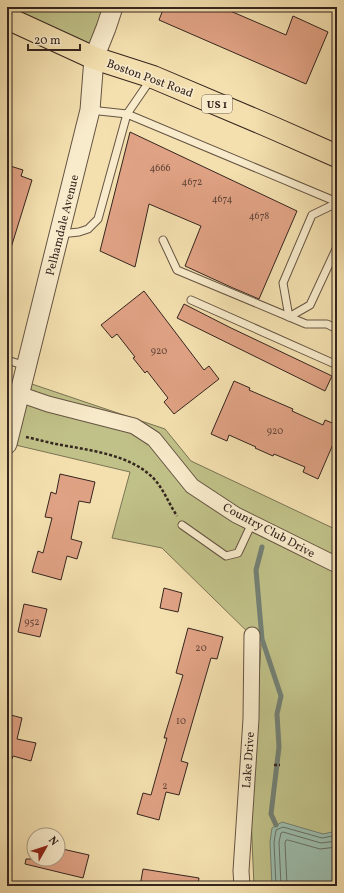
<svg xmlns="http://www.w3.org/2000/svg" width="344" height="893" viewBox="0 0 344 893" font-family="Vollkorn,serif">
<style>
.green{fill:#c0c188;stroke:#7a7354}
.water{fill:#9cbdad;stroke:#738074}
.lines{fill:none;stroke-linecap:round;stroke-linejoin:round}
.shore{stroke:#687166;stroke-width:1}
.stream{stroke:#738074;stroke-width:5}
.building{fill:#e0a284;stroke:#35251f}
.service-casing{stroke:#655443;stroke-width:9}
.minor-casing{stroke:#655443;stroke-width:17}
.tertiary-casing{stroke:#655443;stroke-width:21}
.primary-casing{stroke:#35251f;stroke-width:24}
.path{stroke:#35251f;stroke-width:2.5;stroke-dasharray:3 2;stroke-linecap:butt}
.service{stroke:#f8ebcb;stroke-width:7}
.minor{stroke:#f8ebcb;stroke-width:15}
.tertiary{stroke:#f8ebcb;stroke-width:19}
.primary{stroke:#f4e0af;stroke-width:22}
.labels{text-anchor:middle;stroke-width:3.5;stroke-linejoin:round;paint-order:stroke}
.number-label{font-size:10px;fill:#604438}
.shield{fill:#f8ebcb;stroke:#706053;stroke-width:1}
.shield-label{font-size:11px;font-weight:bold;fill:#35251f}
.street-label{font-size:12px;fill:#35251f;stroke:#f8ebcb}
</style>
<rect width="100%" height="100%" fill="#f4e0af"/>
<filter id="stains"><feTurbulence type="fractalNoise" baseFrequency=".005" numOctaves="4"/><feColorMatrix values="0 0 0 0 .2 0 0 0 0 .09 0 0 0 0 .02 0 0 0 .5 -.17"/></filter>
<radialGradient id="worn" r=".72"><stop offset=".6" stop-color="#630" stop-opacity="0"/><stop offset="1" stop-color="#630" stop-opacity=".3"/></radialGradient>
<g class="green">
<path d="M7,7H109L94,58L7,23Z"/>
<path d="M20,380L165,429L191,461L337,530V886H254L251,816L261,645L162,548L112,538L130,472L7,443Z"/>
</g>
<path class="water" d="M282,822L323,834L337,831V886H272L270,842L272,828Z"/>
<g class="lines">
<g class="shore">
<path d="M276,886L274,842L276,830L283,827L322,838L337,835"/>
<path d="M281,886L279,842L281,833L283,832L321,843L337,841"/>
<path d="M287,886L285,843L286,840H288L320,849L337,847"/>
</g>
<path class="stream" d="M262,547L256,570L262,639L281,696L277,714L279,747L271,814L276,825"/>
</g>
<g class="building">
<path d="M164,7H221L286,35L293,16L328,32L306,84L159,20Z"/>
<path d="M130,132L297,211L259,299L233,288L185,266L201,226L149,204L135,267L100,251Z"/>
<path d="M7,165L23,170L21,176L32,180L10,251H7Z"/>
<path d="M144,291L204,370L209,366L219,379L174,414L164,402L168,398L147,371L145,373L133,358L135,357L117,334L112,338L101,325Z"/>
<path d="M184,304L229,327L332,376L325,391L177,318Z"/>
<path d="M234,381L250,388L249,390L293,409L292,411L323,425L325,420L337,425V435L318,479L303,472L305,467L274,454L273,456L255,448L256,447L229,435L227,441L211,434Z"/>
<path d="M60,474L95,482L90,503L79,501L71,539L82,542L77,559L67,556L61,580L32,572L38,551L43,553L52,518L45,517L51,492L56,494Z"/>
<path d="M164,588L182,593L178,612L160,608Z"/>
<path d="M24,604L47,609L40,637L18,632Z"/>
<path d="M188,628L223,637L217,659L211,658L181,761L188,763L179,795L166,792L159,820L137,814L143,793L151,795L167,738H164L183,675L176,673Z"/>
<path d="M7,714L22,718L17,739L36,743L31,761L13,756L12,759L7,758Z"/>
<path d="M58,848L89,855L83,878L25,864L26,859H58Z"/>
<path d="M143,869L199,878L198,886H140Z"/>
</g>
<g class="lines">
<defs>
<g id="service">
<path d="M90,110L127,114L151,79"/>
<path d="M337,203L312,215L283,283L289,317L310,305L337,247"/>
<path d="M60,234L79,232L88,229L98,219L127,114L337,202"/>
<path d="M163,240L177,270L306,324H327L337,329"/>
<path d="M191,300L337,365"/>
<path d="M7,360L26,366"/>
<path d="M182,525L226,556L238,553L252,523"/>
</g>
<g id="minor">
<path d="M19,394L48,404L134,426L154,439L192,486L236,515L337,565"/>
<path d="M242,886L241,871L251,719L252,635"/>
</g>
<path id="tertiary" d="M7,444L90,110L94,58L106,28L113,7"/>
<path id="primary" d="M7,18L94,58L153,77L271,127L337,156"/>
</defs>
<use href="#service" class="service-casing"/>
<use href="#minor" class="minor-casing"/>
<use href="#tertiary" class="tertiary-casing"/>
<use href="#primary" class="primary-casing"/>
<g class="path">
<path d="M26,437C36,439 46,442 56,444C87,450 132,454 155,480C164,490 169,504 177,516"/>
<path d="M274,765H280"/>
</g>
<use href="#service" class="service"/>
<use href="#minor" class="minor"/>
<use href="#tertiary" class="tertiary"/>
<use href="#primary" class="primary"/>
</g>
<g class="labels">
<g class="number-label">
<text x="160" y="171">4666</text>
<text x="192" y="185">4672</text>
<text x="222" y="202">4674</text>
<text x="259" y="219">4678</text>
<text x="159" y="354">920</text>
<text x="275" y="434">920</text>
<text x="32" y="625">952</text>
<text x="201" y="651">20</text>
<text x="181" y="724">10</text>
<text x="165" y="789">2</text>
</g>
<rect class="shield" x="202" y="95" width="30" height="18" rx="3"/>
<g class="shield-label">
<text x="217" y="108">US 1</text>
</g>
<g class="street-label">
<text transform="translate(150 78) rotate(20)" y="4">Boston Post Road</text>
<text transform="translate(62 225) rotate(-76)" y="4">Pelhamdale Avenue</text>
<text transform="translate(269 530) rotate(28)" y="4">Country Club Drive</text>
<text transform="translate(248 760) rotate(-86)" y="4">Lake Drive</text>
</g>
</g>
<rect width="344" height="893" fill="none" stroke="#f4e0af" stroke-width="24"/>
<rect x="8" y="8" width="328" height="877" fill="none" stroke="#35251f" stroke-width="2"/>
<rect x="12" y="12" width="320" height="869" fill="none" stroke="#35251f"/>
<g transform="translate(46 847) rotate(51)"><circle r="19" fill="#f8ebcb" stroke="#aa9c86"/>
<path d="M0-3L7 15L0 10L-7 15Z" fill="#8f2418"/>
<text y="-6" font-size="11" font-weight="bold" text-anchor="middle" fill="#35251f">N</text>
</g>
<path d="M28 44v6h52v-6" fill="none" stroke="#35251f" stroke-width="2"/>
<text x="34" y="44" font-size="12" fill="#35251f" stroke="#f8ebcb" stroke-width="3" paint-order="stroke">20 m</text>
<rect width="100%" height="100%" filter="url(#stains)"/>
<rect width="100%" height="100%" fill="url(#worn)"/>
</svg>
